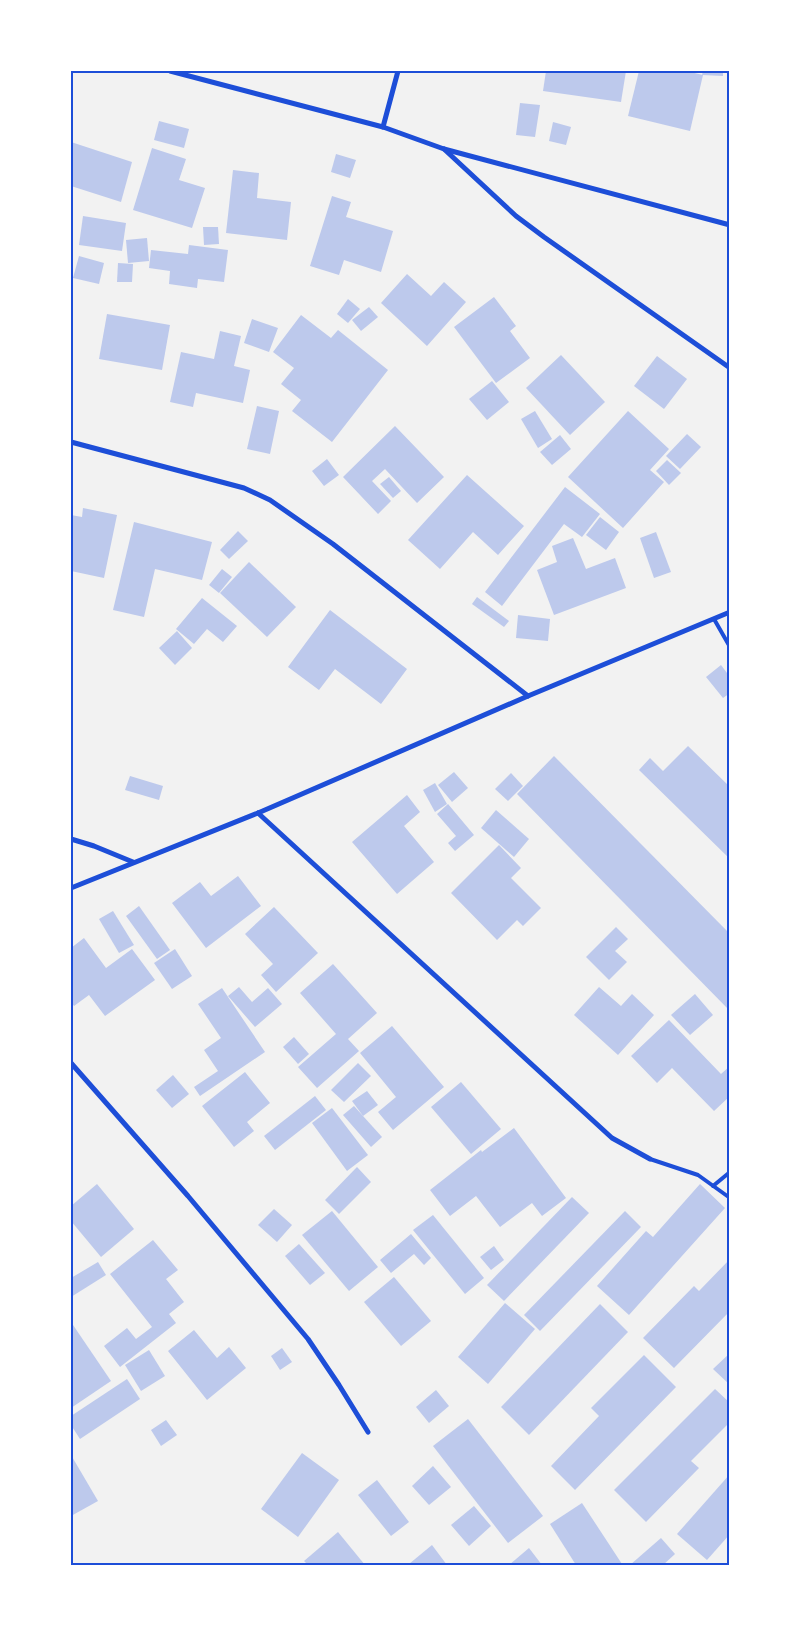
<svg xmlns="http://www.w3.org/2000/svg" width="801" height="1636" viewBox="0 0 801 1636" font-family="'Alegreya Sans',sans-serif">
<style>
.building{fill:#bdc9ec}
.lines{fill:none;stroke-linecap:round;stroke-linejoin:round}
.service{stroke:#1d4ed8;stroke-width:4}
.minor{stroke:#1d4ed8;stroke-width:5}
.neatline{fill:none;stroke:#1d4ed8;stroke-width:2}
</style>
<rect width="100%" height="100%" fill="#f2f2f2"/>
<g class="building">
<path d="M546,71H626L621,102L543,91Z"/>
<path d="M639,71H686L703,75L690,131L628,116Z"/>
<path d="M703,71H723V76L702,75Z"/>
<path d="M520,103L540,105L535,137L516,135Z"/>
<path d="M159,121L189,129L184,148L154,140Z"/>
<path d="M553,122L571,127L566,145L549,141Z"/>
<path d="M71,142L132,162L121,202L71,186Z"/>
<path d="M152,148L186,159L179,180L205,188L192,228L133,210Z"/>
<path d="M336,154L356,160L350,178L331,172Z"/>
<path d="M233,170L259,173L257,198L291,202L287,240L226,233Z"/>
<path d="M332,196L351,202L346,217L393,231L381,272L344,260L339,275L310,266Z"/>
<path d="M83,216L126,223L122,251L79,245Z"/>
<path d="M203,227H218L219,244L204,245Z"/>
<path d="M147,238L149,261L128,263L126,240Z"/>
<path d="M189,245L228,250L224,282L198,279L197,288L169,284L170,271L149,268L151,250L188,254Z"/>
<path d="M79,256L104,263L99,284L73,278Z"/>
<path d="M118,263L133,264L132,282H117Z"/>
<path d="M407,274L431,296L444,282L466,302L427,346L381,303Z"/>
<path d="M494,297L516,326L510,331L530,358L496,383L454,327Z"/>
<path d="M348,299L360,309L348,323L337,314Z"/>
<path d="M369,307L378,317L361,331L352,320Z"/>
<path d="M107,314L170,325L162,370L99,359Z"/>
<path d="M301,315L331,338L338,330L388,370L332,442L292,411L301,400L281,384L294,368L273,352Z"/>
<path d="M252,319L278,328L269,352L244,343Z"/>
<path d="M220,331L241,336L234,366L250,370L243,403L196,393L193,407L170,402L181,352L214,359Z"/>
<path d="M561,355L605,402L570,435L526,388Z"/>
<path d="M657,356L687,379L664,409L634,386Z"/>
<path d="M492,381L509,402L487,420L469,399Z"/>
<path d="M257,406L279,411L270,454L247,449Z"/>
<path d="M535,411L552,439L538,448L521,419Z"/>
<path d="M628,411L669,449L650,470L664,482L623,528L568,477Z"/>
<path d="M395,426L444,477L417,503L385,469L372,481L391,501L378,514L343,477Z"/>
<path d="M687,434L701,447L680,469L666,456Z"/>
<path d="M560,435L571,449L552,465L540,452Z"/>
<path d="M327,459L339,475L324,486L312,471Z"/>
<path d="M667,460L681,473L669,485L656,471Z"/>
<path d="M467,475L524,526L498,555L473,532L440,569L408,540Z"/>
<path d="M389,477L401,491L393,498L380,484Z"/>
<path d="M565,487L600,514L582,537L564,524L502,606L485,592Z"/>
<path d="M83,508L117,515L104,578L71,571V515L82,517Z"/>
<path d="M600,517L619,532L606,550L586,535Z"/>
<path d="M134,522L212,542L202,580L155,569L144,617L113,610Z"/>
<path d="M238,531L248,541L229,559L220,550Z"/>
<path d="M656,532L671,572L654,578L640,538Z"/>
<path d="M573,538L586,569L615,558L626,588L554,615L537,570L557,562L552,546Z"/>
<path d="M249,562L296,607L267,637L220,593Z"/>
<path d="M222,569L232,577L219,593L209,585Z"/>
<path d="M477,597L509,621L504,627L472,604Z"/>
<path d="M202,598L237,626L223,642L207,629L194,644L176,629Z"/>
<path d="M330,610L407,669L381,704L335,669L319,690L288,667Z"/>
<path d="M518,615L550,619L548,641L516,638Z"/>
<path d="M177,631L192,648L175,665L159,648Z"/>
<path d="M721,665L730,677V693L723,698L706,677Z"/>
<path d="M688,746L730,787V859L639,770L650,758L663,771Z"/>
<path d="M554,756L730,934V1011L517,794Z"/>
<path d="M454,772L468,788L452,802L438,785Z"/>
<path d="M511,773L523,786L508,801L495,789Z"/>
<path d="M130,776L163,786L159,800L125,790Z"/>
<path d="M435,783L447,804L435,812L423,790Z"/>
<path d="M407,795L420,812L404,826L434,862L397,894L352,842Z"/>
<path d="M448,804L474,835L455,851L448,843L456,836L437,814Z"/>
<path d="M496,810L529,839L514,857L481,828Z"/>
<path d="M499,845L521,868L511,878L541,908L523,926L517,920L497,940L451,893Z"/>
<path d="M238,876L261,906L206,948L172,903L200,882L211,896Z"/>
<path d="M139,906L170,950L157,959L126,916Z"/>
<path d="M274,907L318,953L276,992L261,975L273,964L245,934Z"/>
<path d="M113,911L134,945L119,953L99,919Z"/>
<path d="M616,927L628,939L615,951L627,962L609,980L586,957Z"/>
<path d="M84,938L106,968L132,949L155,980L105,1016L89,995L74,1006L71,1002V948Z"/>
<path d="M175,949L192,976L172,989L154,963Z"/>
<path d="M333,964L377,1013L348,1039L359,1051L317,1088L298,1067L336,1034L300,993Z"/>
<path d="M239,987L252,1002L268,988L282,1004L255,1027L228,996Z"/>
<path d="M599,987L621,1006L632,994L654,1015L618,1055L574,1015Z"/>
<path d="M222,988L265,1052L200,1096L194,1087L218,1071L204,1050L221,1038L198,1004Z"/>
<path d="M695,994L713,1015L690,1035L671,1015Z"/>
<path d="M669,1020L721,1074L730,1066V1096L714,1111L672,1068L657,1083L631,1056Z"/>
<path d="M392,1026L444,1087L393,1130L378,1112L396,1097L360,1053Z"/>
<path d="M294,1037L309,1054L298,1064L283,1047Z"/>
<path d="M358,1063L371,1076L344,1102L331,1090Z"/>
<path d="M245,1072L270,1103L247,1122L254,1131L234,1147L202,1106Z"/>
<path d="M173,1075L189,1094L172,1108L156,1090Z"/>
<path d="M461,1082L501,1129L471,1154L431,1107Z"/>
<path d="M367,1091L378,1105L363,1116L352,1101Z"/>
<path d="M315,1096L326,1110L275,1150L264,1136Z"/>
<path d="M354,1106L382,1137L371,1147L343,1115Z"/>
<path d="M332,1108L368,1155L347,1171L312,1123Z"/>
<path d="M514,1128L566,1198L542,1216L532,1203L500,1227L476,1196L450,1216L430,1190L481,1150L482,1152Z"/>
<path d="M357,1167L371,1182L339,1214L325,1200Z"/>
<path d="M97,1184L134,1229L101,1257L71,1221V1206Z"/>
<path d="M700,1184L725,1208L629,1315L597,1286L646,1231L653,1237Z"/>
<path d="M572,1197L589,1213L504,1301L487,1285Z"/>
<path d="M274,1209L292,1225L277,1242L258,1225Z"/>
<path d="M332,1211L378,1267L349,1291L302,1235Z"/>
<path d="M625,1211L641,1227L540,1331L524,1315Z"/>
<path d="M433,1215L484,1278L465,1294L413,1230Z"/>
<path d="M411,1234L431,1258L424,1265L414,1254L391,1273L380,1260Z"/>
<path d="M153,1240L178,1270L166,1279L184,1302L169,1314L176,1323L120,1367L104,1346L127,1328L136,1339L152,1327L110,1274Z"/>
<path d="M299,1244L325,1273L310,1285L285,1256Z"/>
<path d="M494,1246L504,1260L491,1270L480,1257Z"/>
<path d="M730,1259V1311L674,1368L643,1338L694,1286L699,1291Z"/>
<path d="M98,1262L106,1275L71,1297V1278Z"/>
<path d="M394,1277L431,1321L401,1346L364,1302Z"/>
<path d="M505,1303L535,1329L488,1384L458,1357Z"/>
<path d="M600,1304L628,1332L529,1435L501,1407Z"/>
<path d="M71,1322L111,1381L71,1408Z"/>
<path d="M194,1330L217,1358L229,1347L246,1368L207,1400L168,1351Z"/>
<path d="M282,1348L292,1362L280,1370L271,1356Z"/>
<path d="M149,1350L165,1376L141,1391L125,1365Z"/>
<path d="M730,1353V1385L713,1369Z"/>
<path d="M644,1355L676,1387L575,1490L551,1466L599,1416L591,1408Z"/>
<path d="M127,1379L140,1399L80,1439L71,1425V1416Z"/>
<path d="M715,1389L730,1403V1422L691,1461L699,1468L646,1522L614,1490Z"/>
<path d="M436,1390L449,1406L429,1423L416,1407Z"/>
<path d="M468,1419L543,1516L508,1543L433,1446Z"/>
<path d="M166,1420L177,1435L161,1446L151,1430Z"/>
<path d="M302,1453L339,1480L298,1537L261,1509Z"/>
<path d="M71,1455L98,1501L71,1516Z"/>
<path d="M433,1466L451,1487L429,1505L412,1486Z"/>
<path d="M730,1474V1534L707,1560L677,1534Z"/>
<path d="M377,1480L409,1522L391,1536L358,1495Z"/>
<path d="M582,1503L622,1564L620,1565H576L550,1524Z"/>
<path d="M474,1506L491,1526L469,1546L451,1525Z"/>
<path d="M338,1532L365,1565H308L304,1561Z"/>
<path d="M661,1538L675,1554L663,1565H630Z"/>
<path d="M432,1545L447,1565H409V1564Z"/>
<path d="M529,1548L542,1565H509Z"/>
</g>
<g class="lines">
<g class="service">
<path d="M714,619L730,647"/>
<path d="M650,1159L698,1175L730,1198"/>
<path d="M713,1186L730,1172"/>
</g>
<g class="minor">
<path d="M170,71L383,127L444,149L730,225"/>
<path d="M383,127L398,71"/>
<path d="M444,149L516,216L544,237L730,368"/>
<path d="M71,442L244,488L270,500L333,544L528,696"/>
<path d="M258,813L612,1138L650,1159"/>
<path d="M71,839L94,846L133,862"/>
<path d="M71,888L258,813L528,696L730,612"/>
<path d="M71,1063L188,1196L308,1339L339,1385L368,1432"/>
</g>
</g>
<rect width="801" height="1636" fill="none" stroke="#ffffff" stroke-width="145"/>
<rect x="72" y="72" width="656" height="1492" class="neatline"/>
</svg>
